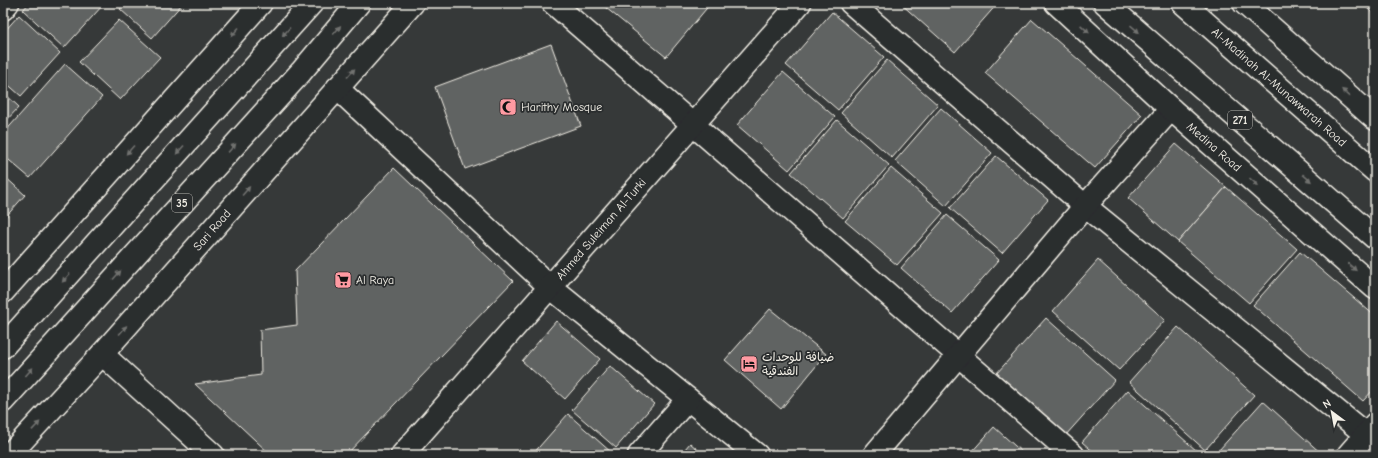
<svg xmlns="http://www.w3.org/2000/svg" width="1378" height="458" viewBox="0 0 1378 458" font-family="'Comic Neue','Playpen Sans Arabic',sans-serif">
<style>
.building{fill:#616362;stroke:#f4f1e8}
.lines{fill:none;stroke-linecap:round;stroke-linejoin:round}
.minor-casing{stroke:#f4f1e8;stroke-width:25}
.major-casing{stroke:#f4f1e8;stroke-width:25}
.highway-casing{stroke:#f4f1e8;stroke-width:25}
.minor{stroke:#2a2d2e;stroke-width:22}
.major{stroke:#2a2d2e;stroke-width:22}
.highway{stroke:#2a2d2e;stroke-width:22}
.oneway{fill:#71726f}
.labels{text-anchor:middle;stroke-width:3.5;stroke-linejoin:round;paint-order:stroke}
.shield{fill:#2a2d2e;stroke:#b7b6b0;stroke-width:1}
.shield-label{font-size:11px;font-weight:bold;fill:#f4f1e8}
.street-label{font-size:12px;fill:#f4f1e8;stroke:#2a2d2e}
.poi-label{font-size:12px;fill:#f4f1e8;stroke:#2a2d2e;text-anchor:start}
</style>
<rect width="100%" height="100%" fill="#363939"/>
<filter id="ink" filterUnits="userSpaceOnUse"><feTurbulence type="fractalNoise" baseFrequency=".025" numOctaves="2"/><feDisplacementMap in="SourceGraphic" scale="8" xChannelSelector="R" yChannelSelector="G"/><feConvolveMatrix kernelMatrix="1 2 1 2 8 2 1 2 1" color-interpolation-filters="sRGB"/></filter>
<g filter="url(#ink)">
<g class="building">
<path d="M29,3H101L103,5L64,48L23,10Z"/>
<path d="M125,3H183L152,38L120,9Z"/>
<path d="M600,3H711L666,57Z"/>
<path d="M900,3H998L955,52Z"/>
<path d="M1361,3H1375V15Z"/>
<path d="M832,12L884,57L838,110L786,65Z"/>
<path d="M19,15L60,53L21,96L3,80V33Z"/>
<path d="M1032,19L1142,115L1095,168L985,73Z"/>
<path d="M119,20L160,57L120,100L79,62Z"/>
<path d="M551,44L581,126L465,169L435,87Z"/>
<path d="M887,60L938,105L892,158L841,113Z"/>
<path d="M65,64L102,97L30,178L3,155V134Z"/>
<path d="M783,72L835,117L789,170L737,125Z"/>
<path d="M3,92L19,107L3,124Z"/>
<path d="M941,108L992,153L946,206L895,161Z"/>
<path d="M837,120L889,165L843,218L791,173Z"/>
<path d="M1176,144L1226,187L1178,242L1128,198Z"/>
<path d="M996,156L1048,200L1002,253L950,208Z"/>
<path d="M394,168L513,281L346,455H271L195,384L261,375L260,330L297,325L295,271Z"/>
<path d="M891,168L943,213L897,265L845,221Z"/>
<path d="M3,175L25,195L3,220Z"/>
<path d="M1226,187L1297,249L1249,303L1178,242Z"/>
<path d="M947,215L999,260L952,313L901,268Z"/>
<path d="M1300,252L1375,316V388L1363,401L1253,305Z"/>
<path d="M1098,260L1165,320L1119,370L1053,311Z"/>
<path d="M770,309L826,354L781,409L725,360Z"/>
<path d="M1046,318L1115,380L1065,436L996,374Z"/>
<path d="M556,321L600,359L565,399L522,361Z"/>
<path d="M1178,327L1254,395L1205,450L1129,382Z"/>
<path d="M610,366L654,404L616,448L572,410Z"/>
<path d="M1128,390L1197,451L1194,455H1097L1082,442Z"/>
<path d="M1263,401L1323,455H1225L1219,450Z"/>
<path d="M568,414L612,453L610,455H532Z"/>
<path d="M994,427L1025,455H969Z"/>
<path d="M690,443L704,455H680Z"/>
</g>
<g class="lines">
<defs>
<g id="minor">
<path d="M553,3L1073,455"/>
<path d="M851,3L1085,206L1375,442"/>
<path d="M3,9L8,3"/>
<path d="M337,88L550,287L757,455"/>
<path d="M102,354L213,455"/>
<path d="M402,455L800,3"/>
<path d="M639,455L688,399"/>
<path d="M874,455L1085,206L1171,109"/>
<path d="M1348,455L1375,424"/>
</g>
<g id="major">
<path d="M1056,3L1171,109L1375,288"/>
<path d="M1244,3L1375,119"/>
<path d="M3,292L261,3"/>
<path d="M3,347L312,3"/>
<path d="M3,401L301,72L359,3"/>
<path d="M9,455L102,354L413,3"/>
</g>
<g id="highway">
<path d="M1105,3L1375,238"/>
<path d="M1183,3L1375,171"/>
</g>
</defs>
<use href="#minor" class="minor-casing"/>
<use href="#major" class="major-casing"/>
<use href="#highway" class="highway-casing"/>
<use href="#minor" class="minor"/>
<use href="#major" class="major"/>
<use href="#highway" class="highway"/>
</g>
<defs><path id="oneway-solid" d="M-6-.8H1V-3.2L6.5 0L1 3.2V.8H-6Z"/></defs>
<g class="oneway">
<use href="#oneway-solid" transform="translate(1085 29) rotate(43)"/>
<use href="#oneway-solid" transform="translate(1135 29) rotate(41)"/>
<use href="#oneway-solid" transform="translate(337 30) rotate(-50)"/>
<use href="#oneway-solid" transform="translate(235 32) rotate(132)"/>
<use href="#oneway-solid" transform="translate(286 32) rotate(132)"/>
<use href="#oneway-solid" transform="translate(351 73) rotate(-48)"/>
<use href="#oneway-solid" transform="translate(1346 93) rotate(-139)"/>
<use href="#oneway-solid" transform="translate(232 148) rotate(-48)"/>
<use href="#oneway-solid" transform="translate(130 150) rotate(132)"/>
<use href="#oneway-solid" transform="translate(180 150) rotate(132)"/>
<use href="#oneway-solid" transform="translate(1307 178) rotate(41)"/>
<use href="#oneway-solid" transform="translate(1254 182) rotate(41)"/>
<use href="#oneway-solid" transform="translate(246 191) rotate(-49)"/>
<use href="#oneway-solid" transform="translate(1352 267) rotate(41)"/>
<use href="#oneway-solid" transform="translate(117 275) rotate(-48)"/>
<use href="#oneway-solid" transform="translate(66 278) rotate(132)"/>
<use href="#oneway-solid" transform="translate(123 330) rotate(-49)"/>
<use href="#oneway-solid" transform="translate(29 372) rotate(-48)"/>
<use href="#oneway-solid" transform="translate(36 426) rotate(-47)"/>
</g>
</g>
<defs>
<symbol id="mosque-square" viewBox="-11 -11 22 22"><rect x="-9" y="-9" width="18" height="18" rx="4" fill="#ff9aa2" stroke="#2a2d2e"/><path d="M3.5-4.9A6 6 0 1 0 3.5 4.9A5 5 0 1 1 3.5-4.9Z" fill="#111"/></symbol>
<symbol id="supermarket-square" viewBox="-11 -11 22 22"><rect x="-9" y="-9" width="18" height="18" rx="4" fill="#ff9aa2" stroke="#2a2d2e"/><path d="M-6-5.5h2.5l.6 2H6L4.5 2H-2.5L-4.4-4H-6ZM-1.5 3.2a1.3 1.3 0 1 0 .1 0ZM3 3.2a1.3 1.3 0 1 0 .1 0Z" fill="#111"/></symbol>
<symbol id="hotel-square" viewBox="-11 -11 22 22"><rect x="-9" y="-9" width="18" height="18" rx="4" fill="#ff9aa2" stroke="#2a2d2e"/><path d="M-6-4.5h1.5V1H6V5H4.5V3h-9V5H-6ZM-4 0a1.8 1.8 0 1 1 3.6 0ZM.5 0V-2.5h3Q6-2.5 6 0Z" fill="#111"/></symbol>
</defs>
<g fill-rule="evenodd">
<use href="#mosque-square" x="498" y="97" width="20" height="20"/>
<use href="#supermarket-square" x="333" y="270" width="20" height="20"/>
<use href="#hotel-square" x="739" y="354" width="20" height="20"/>
</g>
<g class="labels">
<g class="shield">
<rect x="1228" y="111" width="24" height="18" rx="3"/>
<rect x="172" y="194" width="20" height="18" rx="3"/>
</g>
<g class="shield-label">
<text x="1240" y="124">271</text>
<text x="182" y="207">35</text>
</g>
<g class="street-label">
<text transform="translate(1279 87) rotate(41)" y="4">Al-Madinah Al-Munawwarah Road</text>
<text transform="translate(1214 147) rotate(41)" y="4">Medina Road</text>
<text transform="translate(601 229) rotate(-49)" y="4">Ahmed Suleiman Al-Turki</text>
<text transform="translate(212 230) rotate(-49)" y="4">Sari Road</text>
</g>
<g class="poi-label">
<text x="521" y="111">Harithy Mosque</text>
<text x="356" y="284">Al Raya</text>
<text x="762" y="361">ضيافة للوحدات<tspan x="762" dy="14">الفندقية</tspan></text>
</g>
</g>
<rect width="1378" height="458" fill="none" stroke="#2a2d2e" stroke-width="16"/>
<rect x="8" y="8" width="1362" height="442" fill="none" stroke="#f4f1e8" stroke-width="1.5" filter="url(#ink)"/>
<g transform="translate(1332 412) rotate(328)" stroke="#2a2d2e" stroke-width="3" paint-order="stroke">
<path d="M0-3L7 15L0 10L-7 15Z" fill="#f4f1e8"/>
<text y="-6" font-size="11" font-weight="bold" text-anchor="middle" fill="#f4f1e8">N</text>
</g>
</svg>
